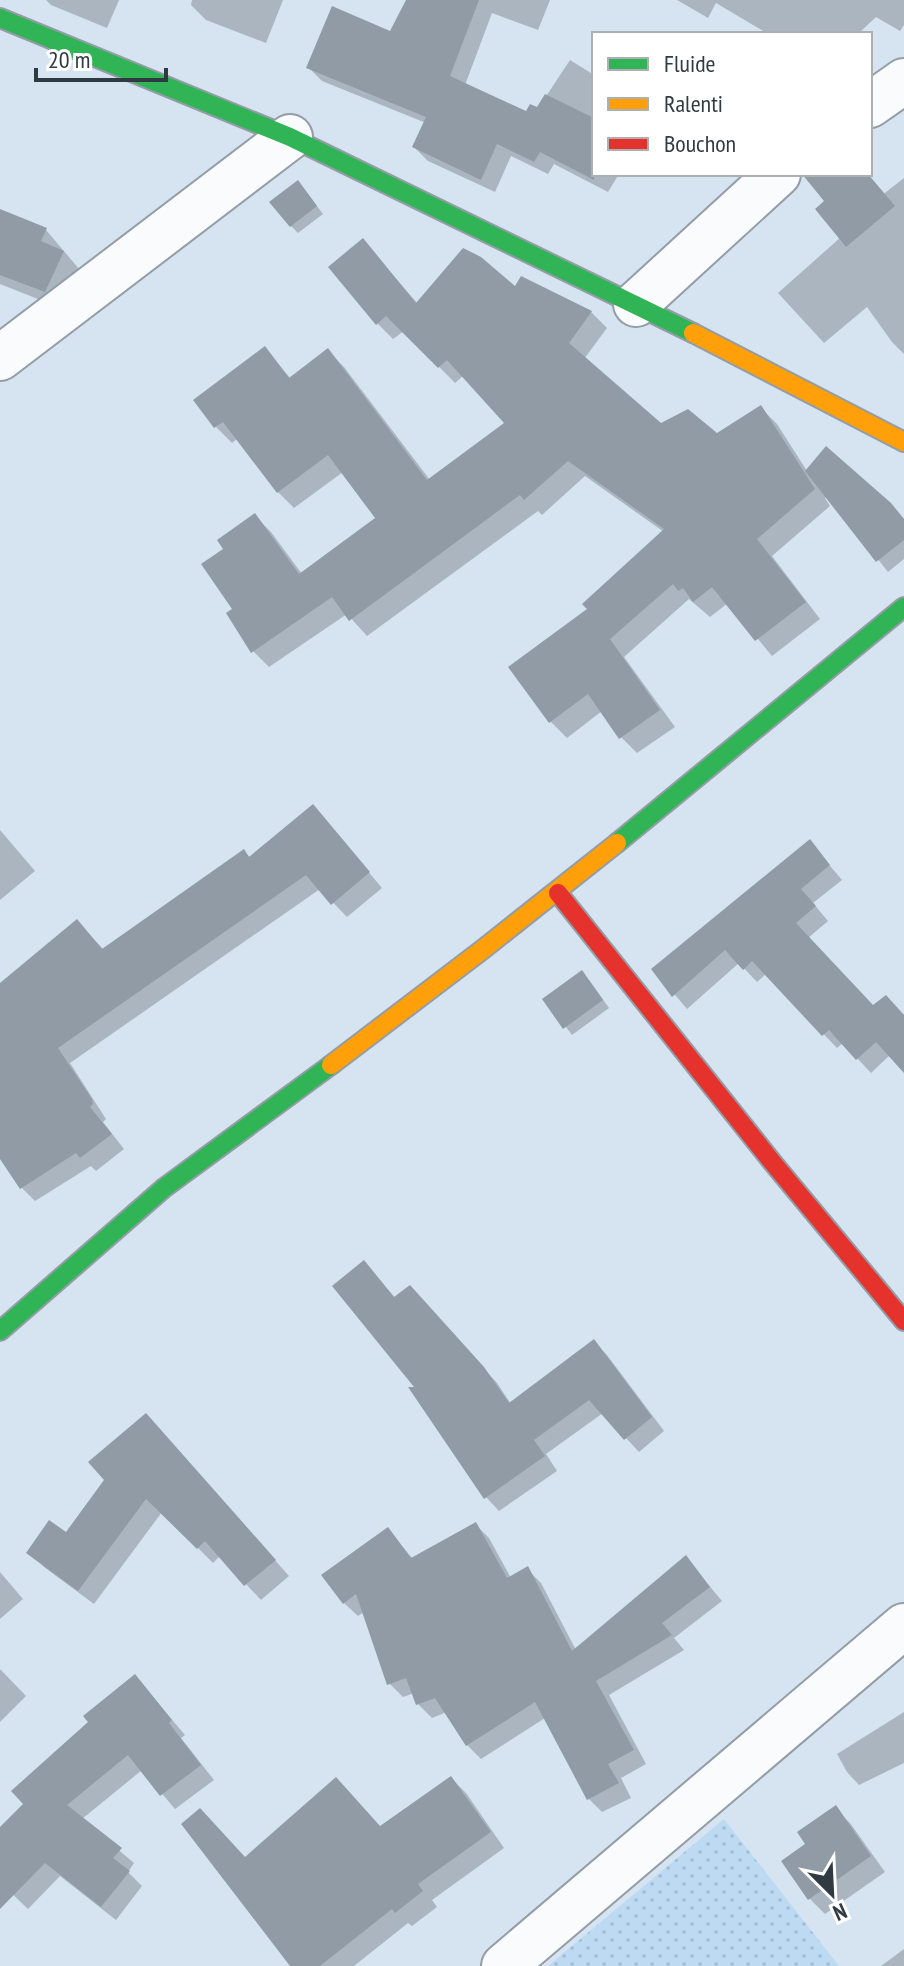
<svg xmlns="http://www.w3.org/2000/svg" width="904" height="1966" viewBox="0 0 904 1966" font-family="'PT Sans Narrow',sans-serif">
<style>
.grass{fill:url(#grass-dots)}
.shadow{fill:#0003}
.building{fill:#919ba5}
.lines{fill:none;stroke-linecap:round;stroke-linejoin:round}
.street-casing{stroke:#929da6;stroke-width:48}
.fast-casing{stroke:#929da6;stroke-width:22}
.slow-casing{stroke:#929da6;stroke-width:22}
.jam-casing{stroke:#929da6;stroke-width:22}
.street{stroke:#f9fbfd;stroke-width:44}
.fast{stroke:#30b455;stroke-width:18}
.slow{stroke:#ff9f0a;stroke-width:18}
.jam{stroke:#e5322d;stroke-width:18}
</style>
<defs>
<pattern id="grass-dots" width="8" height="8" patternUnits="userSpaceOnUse" patternTransform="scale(2)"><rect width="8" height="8" fill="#bddaf3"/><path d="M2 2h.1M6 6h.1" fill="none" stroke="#a3bcd2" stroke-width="1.8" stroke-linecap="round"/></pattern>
</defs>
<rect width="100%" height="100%" fill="#d6e3f0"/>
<path class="grass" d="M724,1819L839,1966H548Z"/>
<g class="shadow">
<path d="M46,0H119L107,28L51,5Z"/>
<path d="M192,0H283L266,43L206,20L191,5Z"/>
<path d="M413,0H550L538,30L492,13L465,85L527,114L537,110L570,60L594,75V174H619L608,192L554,164L548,174L511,156L495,192L428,161L414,147L426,123L322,81L309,68L391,33Z"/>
<path d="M677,0H904V25L900,31L876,17L858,34H768L716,3L708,18Z"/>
<path d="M804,174H827L881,196L904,178V354L892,342L867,307L824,343L778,293L841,237L827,201Z"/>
<path d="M305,190L323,214L298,233L291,226Z"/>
<path d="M0,212L46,230L80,270L63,309L0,284Z"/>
<path d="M363,241L418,304L515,289L591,312L607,328L584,359L660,426L717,435L761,408L777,424L807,471L904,519V559L888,572L828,496L825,498L830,506L772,556L820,619L772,656L728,603L710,617L689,599L624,657L675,727L637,753L621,737L602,711L567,738L550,721L590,610L664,532L585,476L542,515L538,511L367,636L347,614L269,667L253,651L226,549L254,515L271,532L302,574L378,518L343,472L294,508L278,492L238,438L232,443L216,427L265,348L291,379L328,351L344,367L430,480L507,424L463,376L455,383L404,331L393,339L377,323Z"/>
<path d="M326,821L382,888L347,917L320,889L70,1063L106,1119L103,1122L124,1149L96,1171L91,1166L35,1201L21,1187L0,1156V985L77,921L104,950L244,852L251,858Z"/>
<path d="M0,830L35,871L0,900Z"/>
<path d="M810,842L842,880L813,903L828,921L808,938L874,1008L904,1014V1070L890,1055L871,1073L843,1043L837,1048L766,974L757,982L739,963L687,1009L654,970Z"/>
<path d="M589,980L609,1008L572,1035L545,999Z"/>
<path d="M364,1262L396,1299L423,1301L497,1383L511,1404L594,1342L607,1355L664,1431L639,1452L603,1413L546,1454L557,1471L499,1511L486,1497L418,1390Z"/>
<path d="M160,1430L289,1576L261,1600L220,1556L213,1563L162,1512L94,1604L44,1567L29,1552L66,1535Z"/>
<path d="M475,1524L489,1538L511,1578L527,1569L541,1583L576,1650L686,1558L722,1601L674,1638L684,1650L609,1695L646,1764L621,1778L631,1798L602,1812L589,1799L545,1718L481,1759L467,1745L447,1712L432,1718L418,1704L414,1693L403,1697L389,1683L364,1612L358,1616L344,1603L388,1530L413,1559Z"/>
<path d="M0,1572L23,1599L0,1619Z"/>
<path d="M0,1669L26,1696L0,1722Z"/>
<path d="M135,1676L185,1735L181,1738L214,1780L175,1809L142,1770L82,1819L134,1863L128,1872L142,1886L116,1920L60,1876L28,1909L0,1882V1830L25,1804L91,1723Z"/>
<path d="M904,1712V1763L859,1785L847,1772L837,1754Z"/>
<path d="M451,1778L466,1793L504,1848L432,1900L437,1907L412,1926L408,1923L354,1966H293L246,1859L381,1828Z"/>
<path d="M835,1808L850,1823L885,1872L825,1914L810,1899L784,1862L808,1845Z"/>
<path d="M904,1949V1966H881Z"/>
</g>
<g class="building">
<path d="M406,0H479L450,76L526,111L530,104L537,107L545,94L594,118V180L540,152L534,162L497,144L481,180L412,147L426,117L306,68L332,6L390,31Z"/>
<path d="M802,174H868L895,206L846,247L815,209L824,201Z"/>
<path d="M298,180L317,206L290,227L269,202Z"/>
<path d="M0,209L47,228L41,241L64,251L45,292L0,275Z"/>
<path d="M363,238L416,303L463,248L481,257L515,286L521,276L592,311L569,343L661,423L688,409L717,433L761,405L815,489L757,539L806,602L755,641L712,587L693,602L683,588L678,591L673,584L610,639L660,710L619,739L588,694L549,723L508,667L587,609L582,604L664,529L568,461L524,500L520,495L349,621L332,597L251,653L226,613L232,609L201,564L223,549L217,540L255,513L299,574L375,518L328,455L277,493L223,422L214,428L193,400L265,346L289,378L328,348L427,480L504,423L447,360L438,368L386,316L376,325L328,267Z"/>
<path d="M826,446L891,503L904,519V540L876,562L805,471Z"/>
<path d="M313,804L370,872L331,905L306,875L58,1048L92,1099L93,1104L90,1107L112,1134L80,1158L76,1153L20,1189L0,1159V983L77,919L102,949L244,849L249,857Z"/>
<path d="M810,839L830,865L801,889L816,906L796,923L873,1005L886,995L904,1015V1073L876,1042L856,1060L829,1030L822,1036L752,961L743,970L725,950L672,997L651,969Z"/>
<path d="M582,970L603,1000L563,1029L542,999Z"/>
<path d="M364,1260L394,1297L410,1285L484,1367L509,1403L594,1339L652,1417L624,1440L589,1400L534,1440L545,1456L484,1499L408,1387H414L332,1286Z"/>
<path d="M146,1413L276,1560L244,1586L205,1541L197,1549L146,1499L78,1591L26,1553L49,1520L66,1532L104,1480L88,1462Z"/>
<path d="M476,1522L507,1578L528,1566L572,1651L686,1555L710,1587L662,1623L672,1635L596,1681L634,1750L608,1764L619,1783L587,1800L535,1702L466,1746L435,1698L416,1705L406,1678L387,1685L356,1594L343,1604L321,1575L388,1527L411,1558Z"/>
<path d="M135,1674L172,1720L169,1723L201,1765L160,1796L128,1755L67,1805L122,1848L113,1858L130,1871L101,1907L45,1863L0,1909V1827L23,1804L11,1791L88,1722L83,1716Z"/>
<path d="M451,1776L491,1832L418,1884L423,1891L395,1913L392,1909L320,1966H290L181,1824L200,1808L245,1857L336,1777L380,1826Z"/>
<path d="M836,1805L871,1856L808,1900L781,1861L805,1844L797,1832Z"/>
</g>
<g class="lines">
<defs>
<g id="street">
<path d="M870,105L904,81"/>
<path d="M636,304L778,174"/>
<path d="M0,358L290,137"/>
<path d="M504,1966L904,1626"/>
</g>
<g id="fast">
<path d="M0,18L290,137L693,333"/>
<path d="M617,843L904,607"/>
<path d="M0,1331L164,1188L331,1065"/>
</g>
<g id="slow">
<path d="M693,333L904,442"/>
<path d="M331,1065L482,950L617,843"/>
</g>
<path id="jam" d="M558,893L773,1163L904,1321"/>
</defs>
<use href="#street" class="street-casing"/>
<use href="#fast" class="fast-casing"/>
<use href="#slow" class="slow-casing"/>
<use href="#jam" class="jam-casing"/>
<use href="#street" class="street"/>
<use href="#fast" class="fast"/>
<use href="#slow" class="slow"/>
<use href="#jam" class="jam"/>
</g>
<rect x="592" y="32" width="280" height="144" fill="#ffffff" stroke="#acb0b3" stroke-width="2"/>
<rect x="608" y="58" width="40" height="12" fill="#30b455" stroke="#acb0b3" stroke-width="2"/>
<text x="664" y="72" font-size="24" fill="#303a42">Fluide</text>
<rect x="608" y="98" width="40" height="12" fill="#ff9f0a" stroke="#acb0b3" stroke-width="2"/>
<text x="664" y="112" font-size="24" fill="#303a42">Ralenti</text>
<rect x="608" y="138" width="40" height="12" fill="#e5322d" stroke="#acb0b3" stroke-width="2"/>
<text x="664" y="152" font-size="24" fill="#303a42">Bouchon</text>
<g transform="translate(832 1894) rotate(156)" stroke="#ffffff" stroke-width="6" paint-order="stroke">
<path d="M0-6L14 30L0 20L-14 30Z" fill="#303a42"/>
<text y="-12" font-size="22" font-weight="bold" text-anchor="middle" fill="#303a42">N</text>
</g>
<path d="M36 68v12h130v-12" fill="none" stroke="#303a42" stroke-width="4"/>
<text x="48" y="68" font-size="24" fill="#303a42" stroke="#ffffff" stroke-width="6" paint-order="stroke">20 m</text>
</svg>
